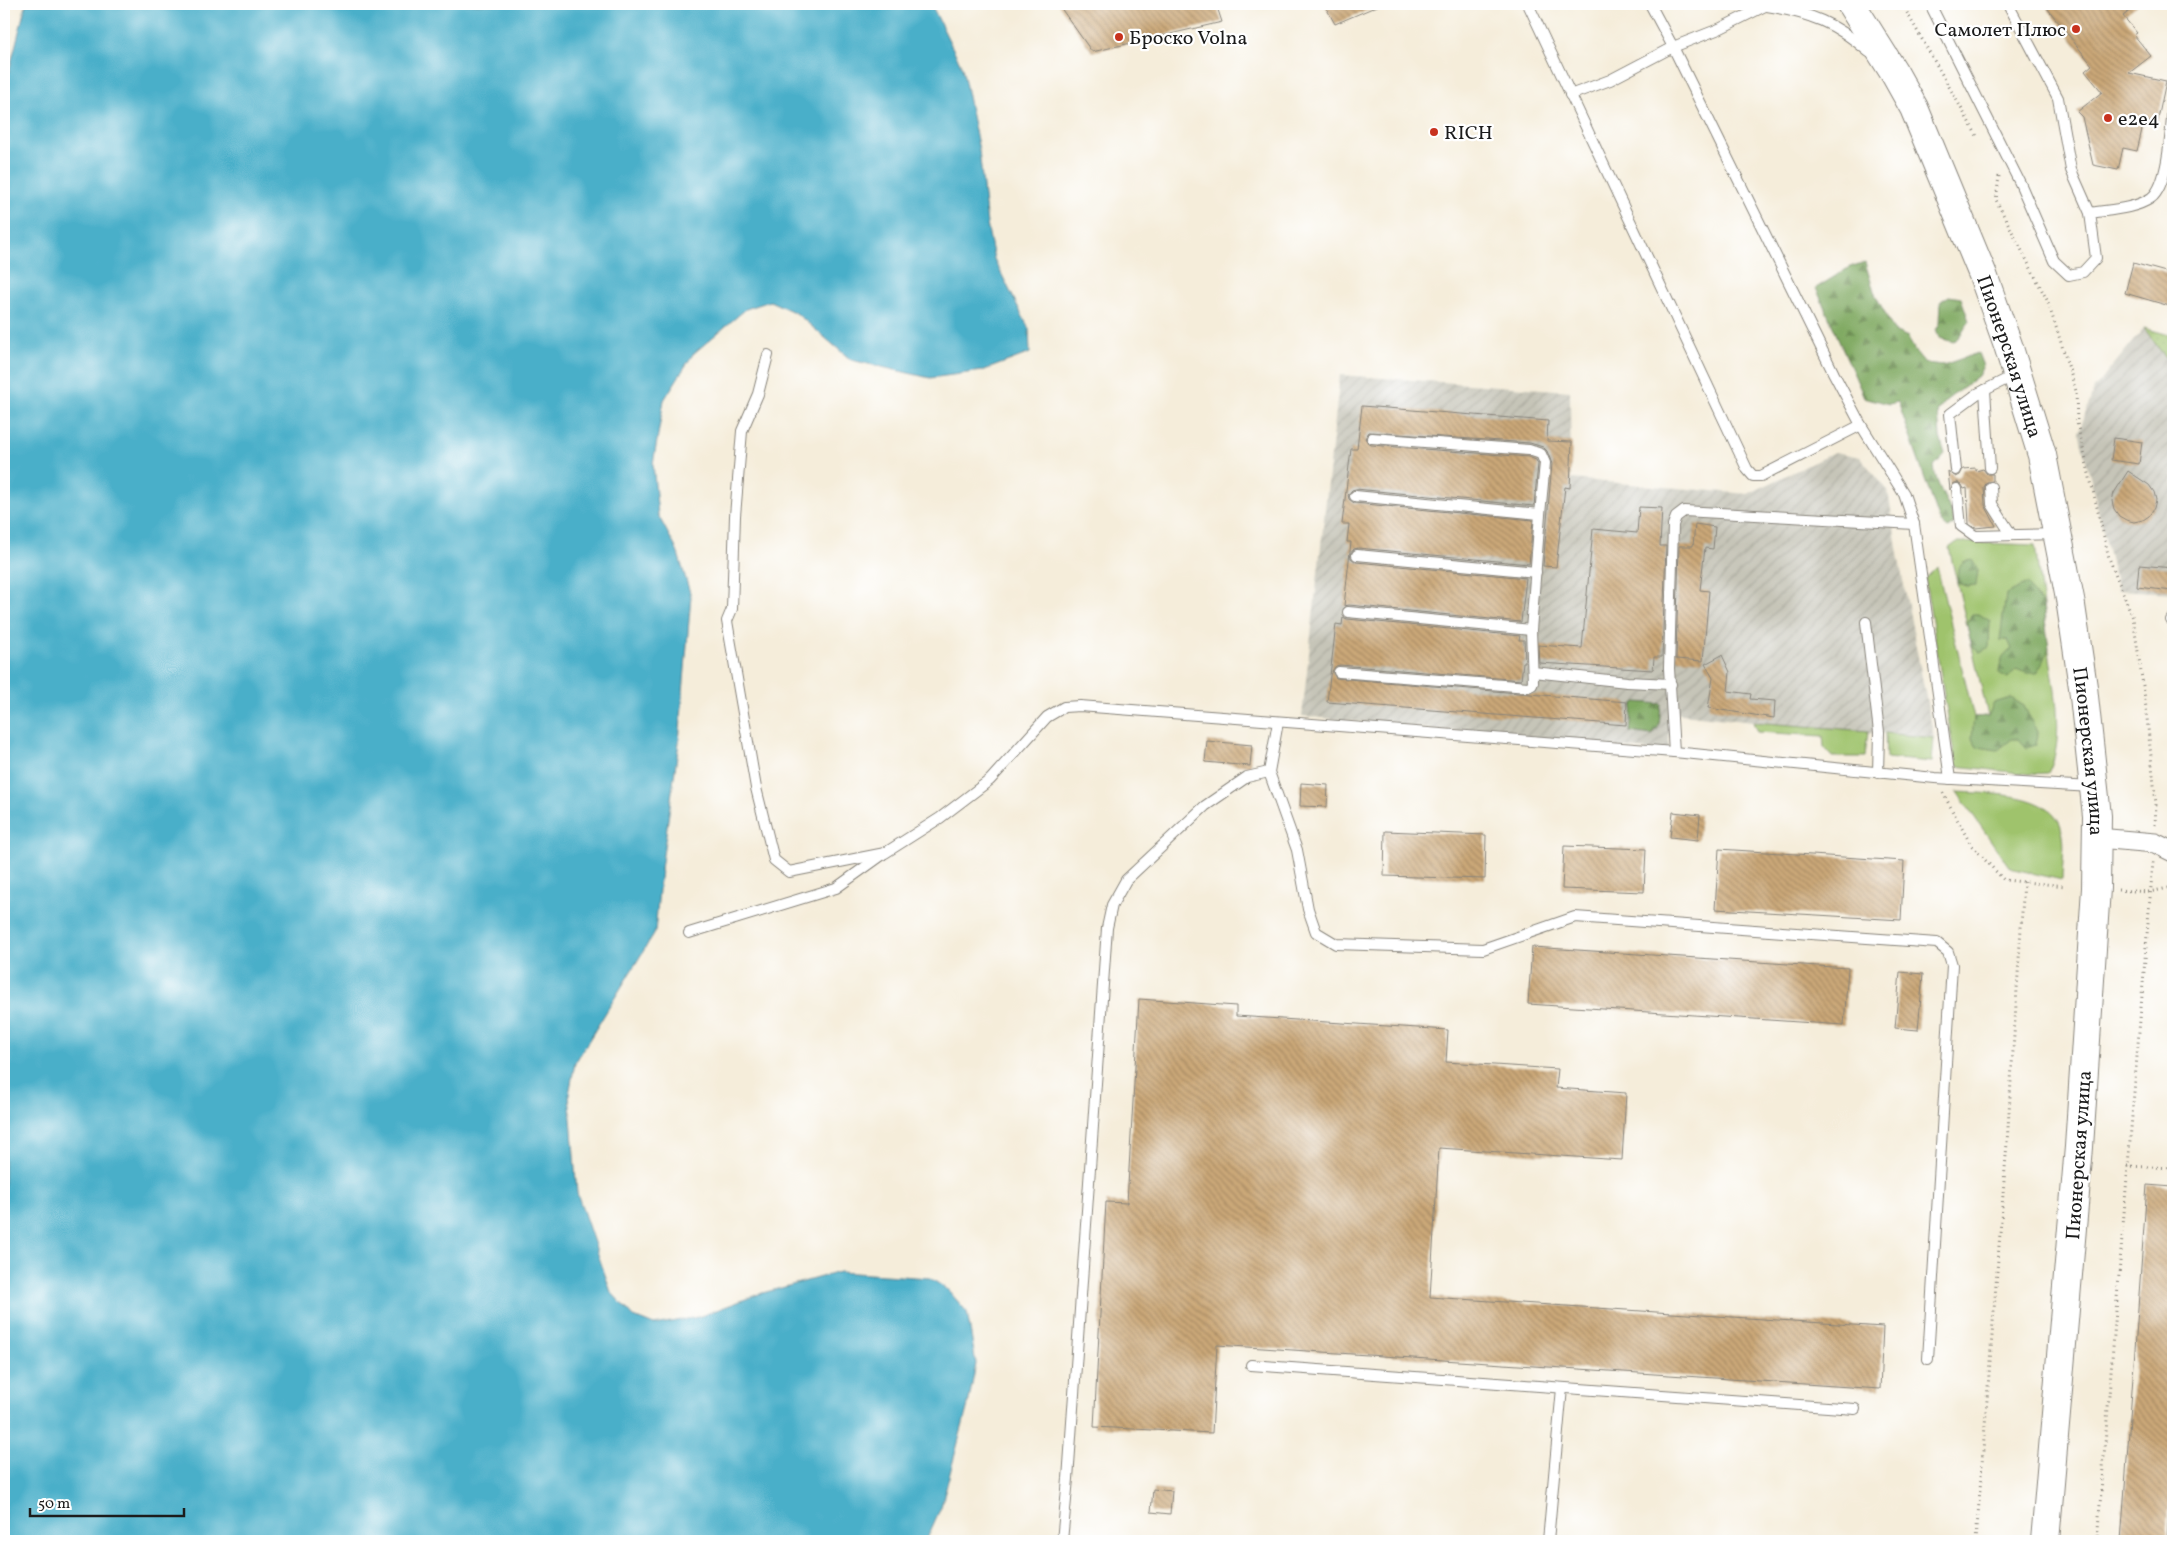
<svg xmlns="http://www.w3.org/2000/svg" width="2177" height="1545" viewBox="0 0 2177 1545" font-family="Vollkorn,serif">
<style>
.industrial{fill:url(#industrial-furrows)}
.green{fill:#9fc36c;stroke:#5e7044}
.forest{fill:url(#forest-firs);stroke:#4e623e}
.park{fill:url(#park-dots);stroke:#5e7044}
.water{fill:#4aafc9;stroke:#336672}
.building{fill:url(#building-back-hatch)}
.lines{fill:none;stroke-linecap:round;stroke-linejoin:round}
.lane-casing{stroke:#88847b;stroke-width:12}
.street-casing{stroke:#88847b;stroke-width:21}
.primary-casing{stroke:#88847b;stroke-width:30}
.path{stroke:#88847b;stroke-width:3;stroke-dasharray:1 4;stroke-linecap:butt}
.lane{stroke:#fff;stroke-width:10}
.street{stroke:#fff;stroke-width:19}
.primary{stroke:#fff;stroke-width:28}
.poi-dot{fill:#c8321e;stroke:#fff;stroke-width:2}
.labels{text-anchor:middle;stroke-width:4.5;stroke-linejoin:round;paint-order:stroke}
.poi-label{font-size:20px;fill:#1c1c1c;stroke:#fff;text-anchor:start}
.street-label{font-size:20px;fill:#1c1c1c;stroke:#fff}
</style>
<defs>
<pattern id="industrial-furrows" width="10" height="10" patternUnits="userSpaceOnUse" patternTransform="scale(1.25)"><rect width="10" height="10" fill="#c6c5b8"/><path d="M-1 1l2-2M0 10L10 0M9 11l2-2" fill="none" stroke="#aaa99e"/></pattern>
<pattern id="forest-firs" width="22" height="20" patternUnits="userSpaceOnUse" patternTransform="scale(1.25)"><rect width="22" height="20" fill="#7fa960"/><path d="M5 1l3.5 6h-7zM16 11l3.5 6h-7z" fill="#67894e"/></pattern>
<pattern id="park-dots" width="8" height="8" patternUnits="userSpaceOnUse" patternTransform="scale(1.25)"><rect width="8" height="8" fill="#9fc36c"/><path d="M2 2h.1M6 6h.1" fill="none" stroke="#88a75d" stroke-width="1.8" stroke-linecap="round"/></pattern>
<pattern id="building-back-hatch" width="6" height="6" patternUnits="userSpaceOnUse" patternTransform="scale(1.25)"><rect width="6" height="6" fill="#cba878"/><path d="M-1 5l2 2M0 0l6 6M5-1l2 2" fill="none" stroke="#a48862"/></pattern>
</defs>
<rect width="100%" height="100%" fill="#fff"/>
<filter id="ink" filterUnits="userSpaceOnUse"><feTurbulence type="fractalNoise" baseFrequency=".02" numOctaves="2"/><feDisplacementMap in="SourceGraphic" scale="10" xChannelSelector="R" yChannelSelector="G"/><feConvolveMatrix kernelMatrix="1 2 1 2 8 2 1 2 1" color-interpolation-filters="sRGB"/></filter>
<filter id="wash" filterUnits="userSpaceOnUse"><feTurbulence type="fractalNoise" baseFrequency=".0096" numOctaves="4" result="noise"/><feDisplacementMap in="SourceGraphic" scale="20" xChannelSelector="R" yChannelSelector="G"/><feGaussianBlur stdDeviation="1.12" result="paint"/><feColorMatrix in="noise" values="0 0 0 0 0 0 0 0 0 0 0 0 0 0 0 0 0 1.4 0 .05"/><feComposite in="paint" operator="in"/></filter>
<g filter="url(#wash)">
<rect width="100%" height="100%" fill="#f5edda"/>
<g class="industrial">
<path d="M2144,328L2173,368V593L2118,590L2079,432L2094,389Z"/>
<path d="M1340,375L1570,391L1571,479L1748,494L1835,452L1860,457L1888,491L1899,560L1934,738L1753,722L1672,713L1668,752L1302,716Z"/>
</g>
<g class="green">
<path d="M1957,542L2035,545C2039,578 2044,611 2048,644C2053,682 2067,738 2048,773L2029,774L1956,766L1925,579L1937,567L1974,717L1988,716L1949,548Z"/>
<path d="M1753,722L1868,731L1865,757H1833L1824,747L1823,736L1757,732Z"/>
<path d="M1885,733L1934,738L1932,762L1886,758Z"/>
<path d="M1957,792C1987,794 2054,791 2062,830C2066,845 2062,864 2062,880L2010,868Z"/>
</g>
<g class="forest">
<path d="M1865,262L1874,292L1894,331L1908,337L1915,351L1925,363L1943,365L1978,353L1983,366L1978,376L1944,402L1938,411L1940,437L1945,454L1934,466C1935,487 1951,503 1954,524L1949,528L1944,526L1939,519L1898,402L1889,404L1864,397L1816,288L1850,267Z"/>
<path d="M1949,296L1961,298L1969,321L1962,333L1954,342L1939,338L1936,330L1940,323L1941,301Z"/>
<path d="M1972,560L1978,570L1976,585L1966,586L1957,583L1958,568L1963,562Z"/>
<path d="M2027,584L2043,606L2049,648L2044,661L2036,673H2026L2016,669L2008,678L1999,673C2000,661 2002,656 2012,649L2008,640H2000L2006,594Z"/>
<path d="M1972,614H1979L1990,621L1989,647L1980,652L1972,647L1967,625Z"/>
<path d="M2011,698L2024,706L2038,734L2036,745L2026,748L2018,739H2012L1998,750L1977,747L1972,739L1974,717L1988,716L1994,703Z"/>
<path d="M1636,702L1661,704L1659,726L1652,735L1630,732L1633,705Z"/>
</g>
<path class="park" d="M2144,328L2173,336V368Z"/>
<path class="water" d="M26,4H931L962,67L979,150L987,224L994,259L1029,329L1030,353L982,371L930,378L851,360L796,313L770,301L746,309L693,354L664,400L653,464L658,515L677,550L691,596L679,742L661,869L655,932L575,1063L569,1094L577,1193L611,1292L634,1317L654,1325L698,1317L759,1294L839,1272L930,1278L948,1290L967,1312L976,1364L968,1405L941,1507L926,1541H4V91Z"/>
<g id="blocks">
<g class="building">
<path d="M1058,4H1216L1222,22L1092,52Z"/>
<path d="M1324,4H1382L1335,24Z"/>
<path d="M2044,4H2139L2123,16L2137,33L2134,35L2151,56L2129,73L2166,81L2157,124L2144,121L2137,151L2123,148L2118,170L2093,165L2082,117L2077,112L2102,92L2085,71L2092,65Z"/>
<path d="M2133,263L2173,274V307L2125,293Z"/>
<path d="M1362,406L1548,421L1547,441L1572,442L1570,488L1565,487L1556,567L1543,566L1552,464L1547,451L1543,447L1530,443L1369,432L1365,438L1368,443L1371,445L1528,457L1536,460L1538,464L1534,506L1356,489L1352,490L1348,495L1349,499L1354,503L1533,520L1529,564L1358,548L1354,549L1350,554L1351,558L1356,562L1526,578L1521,622L1349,605L1344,606L1351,542H1347L1349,524H1342L1351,449H1357Z"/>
<path d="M2114,438L2142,442L2139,464L2111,460Z"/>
<path d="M1976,468V471L1983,469L1987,474H1993V481L1987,482L1984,487L1985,505L1996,526L1975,528L1969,524L1967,488L1964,489L1962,485L1957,482L1953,484L1950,490L1948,471L1956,477L1960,475L1963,469Z"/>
<path d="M2128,471L2149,485L2154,492L2156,500L2154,508L2149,516L2143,520L2134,522L2126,520L2119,516L2114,509L2112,501L2114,493Z"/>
<path d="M1639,507L1662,508L1660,546H1666L1662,657H1654L1653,670L1539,663L1538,645L1582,648L1593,529L1637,533Z"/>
<path d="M1695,524L1715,527L1713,549L1705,548L1700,590L1709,591L1703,661L1676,659L1679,546H1693Z"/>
<path d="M2139,565L2173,568V591L2137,587Z"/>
<path d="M1343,617L1347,619L1520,636L1519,640H1524L1525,662H1523L1521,680L1340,665L1336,666L1332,671L1336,678L1627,702L1626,725L1327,702L1336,624L1342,625Z"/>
<path d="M1722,655L1730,672L1728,691L1751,694L1750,699L1775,701L1774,718L1708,708L1713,678L1705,664Z"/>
<path d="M1207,741L1252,745L1250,766L1205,762Z"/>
<path d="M1301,783L1328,785L1327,807L1300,806Z"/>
<path d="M1673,812L1700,815L1698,840L1670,837Z"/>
<path d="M1385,831L1486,835L1485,879L1384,876Z"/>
<path d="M1564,846L1646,849L1644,892L1562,889Z"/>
<path d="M1719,849L1904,861L1901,920L1715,909Z"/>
<path d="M1532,947L1848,968L1844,1025L1528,1004Z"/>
<path d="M1900,972L1923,974L1918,1030L1895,1028Z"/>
<path d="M1139,999L1236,1006V1016L1448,1030L1446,1062L1558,1069L1556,1088L1626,1093L1622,1160L1439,1148L1430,1297L1883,1327L1880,1389L1217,1345L1212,1433L1094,1427L1106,1202L1127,1203Z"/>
<path d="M2147,1185L2173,1187V1446L2167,1541H2121Z"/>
<path d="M1153,1489L1172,1491L1170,1514L1151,1512Z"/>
</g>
</g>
</g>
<g filter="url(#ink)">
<use href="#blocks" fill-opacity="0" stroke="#88847b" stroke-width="1"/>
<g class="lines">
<defs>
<g id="lane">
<path d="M1528,4L1747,469L1753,476H1761L1861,425"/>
<path d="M1650,4L1673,47L1719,29L1769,4"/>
<path d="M1930,4L2020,183L2054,261L2069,275L2083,272L2096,258L2090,213L2071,170L2058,98L2008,4"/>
<path d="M2169,4L2173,10"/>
<path d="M1767,6C1810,13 1836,23 1869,52"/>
<path d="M1570,95L1610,80L1673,47L1834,374L1861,425L1904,494L1914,524L1950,779"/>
<path d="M2090,213C2109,210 2135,209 2151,198C2169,185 2171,126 2173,105"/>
<path d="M768,355L758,394L742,431L735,516L732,609L727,621L756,788L774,860L789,872L885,853L940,818L990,780L1047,717L1064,707L1080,706L1674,752L1935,778L2092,787"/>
<path d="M1985,390L1990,468"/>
<path d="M1956,470L1950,414L1977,394L2017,374"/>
<path d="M1991,487L1992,504L2011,534"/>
<path d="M1957,489L1961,526L1975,536L2057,534"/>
<path d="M1355,496L1540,514"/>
<path d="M1357,555L1536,572"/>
<path d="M1348,612L1531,630"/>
<path d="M2171,620H2173"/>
<path d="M1866,622L1879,732L1878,773"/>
<path d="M1339,672L1528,687L1532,685L1533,682L1531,630L1540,514L1545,463L1541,454L1529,450L1372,438"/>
<path d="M1533,672L1627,682L1671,684"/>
<path d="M1278,722L1269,772L1297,850L1308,909L1316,932L1336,944L1483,949L1575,917L1937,943L1948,952L1952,965L1928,1359"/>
<path d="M1674,752L1669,668L1673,525L1676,517L1684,511L1914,524"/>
<path d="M689,933L836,888L882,855"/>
<path d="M1251,1365L1855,1409"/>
<path d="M1062,1541L1068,1479L1107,928L1112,905L1126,880L1205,806L1247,777L1269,772"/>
<path d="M1548,1541L1562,1388"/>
</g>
<path id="street" d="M2098,838L2155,843L2173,852"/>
<g id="primary">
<path id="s1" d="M1851,4L1895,74L1914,108L1983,275L2008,345L2042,455L2070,599L2083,687L2097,816L2096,888L2079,1147L2045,1541"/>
</g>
</defs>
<use href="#lane" class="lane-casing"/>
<use href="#street" class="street-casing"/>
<use href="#primary" class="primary-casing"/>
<g class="path">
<path d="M1902,4L1977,136"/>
<path d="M1999,176L1996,200L2047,300L2058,333L2076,391L2077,423L2109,558L2133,618L2145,699L2156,804L2155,826"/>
<path d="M1943,793L1971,845L2004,880L2066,886"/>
<path d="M2118,890L2149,892L2173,887"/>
<path d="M2127,1166L2173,1168"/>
<path d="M1976,1541L2007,1143L2024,882"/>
<path d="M2097,1541L2153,862"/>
</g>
<use href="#lane" class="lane"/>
<use href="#street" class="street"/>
<use href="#primary" class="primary"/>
</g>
</g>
<g class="poi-dot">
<circle cx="2076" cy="29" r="5"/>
<circle cx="1119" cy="37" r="5"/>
<circle cx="2108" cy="118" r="5"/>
<circle cx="1434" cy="132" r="5"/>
</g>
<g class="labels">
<g class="poi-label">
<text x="2066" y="36" text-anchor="end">Самолет Плюс</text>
<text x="1129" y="44">Броско Volna</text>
<text x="2118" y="125">е2е4</text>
<text x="1444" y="139">RICH</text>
</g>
<g class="street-label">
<text dy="7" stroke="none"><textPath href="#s1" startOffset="388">Пионерская улица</textPath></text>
<text dy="7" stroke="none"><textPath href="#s1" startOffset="792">Пионерская улица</textPath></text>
<text transform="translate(2078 1155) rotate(-86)" y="7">Пионерская улица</text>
</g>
</g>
<rect width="2177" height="1545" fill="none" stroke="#fff" stroke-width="20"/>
<path d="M30 1508v8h154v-8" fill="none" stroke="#1c1c1c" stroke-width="2.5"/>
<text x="38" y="1508" font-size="15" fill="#1c1c1c" stroke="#ffffff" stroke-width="4" paint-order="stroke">50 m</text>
</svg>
